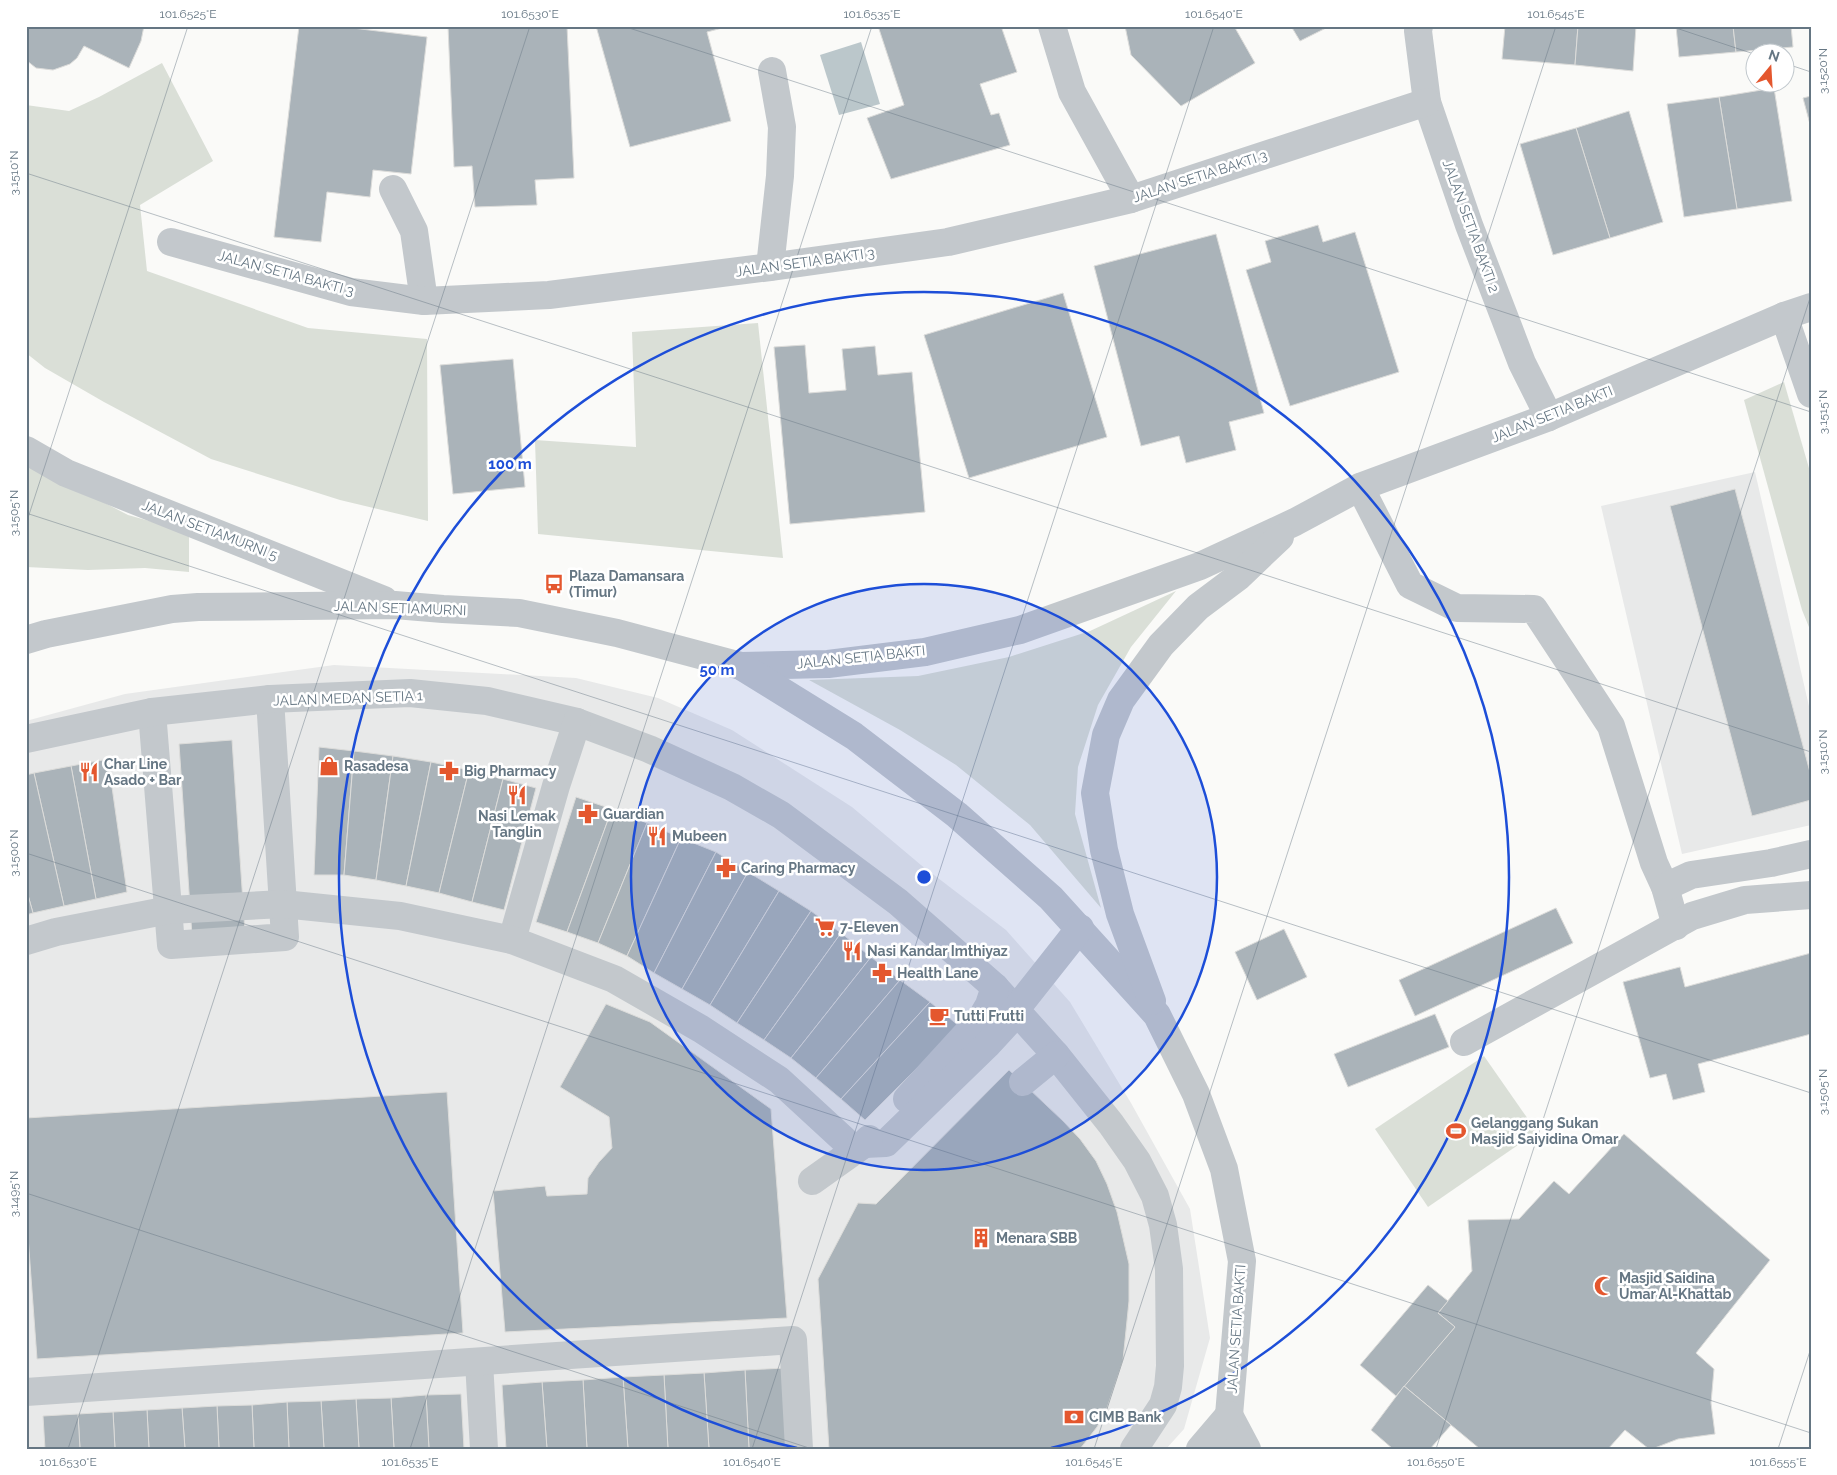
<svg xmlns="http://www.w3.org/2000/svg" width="1837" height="1475" viewBox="0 0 1837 1475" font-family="Raleway,sans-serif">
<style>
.built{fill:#e8e9e9}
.green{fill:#dadfd7}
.water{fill:#bbc7cb}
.building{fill:#aab3b9;stroke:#dcdcda}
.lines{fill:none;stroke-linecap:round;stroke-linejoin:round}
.minor{stroke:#c3c8cc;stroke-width:28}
.ticks{fill:none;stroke:#657683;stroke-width:1;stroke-opacity:0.45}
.ring{fill:none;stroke:#1d4ed8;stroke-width:2.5}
.labels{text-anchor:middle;stroke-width:5;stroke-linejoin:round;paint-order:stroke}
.street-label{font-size:14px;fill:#657683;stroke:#fff}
.poi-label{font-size:14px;font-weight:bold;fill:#657683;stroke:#fff;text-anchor:start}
.centre{fill:#1d4ed8;stroke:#fff;stroke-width:2.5}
.ring-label{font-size:15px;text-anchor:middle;font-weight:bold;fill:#1d4ed8;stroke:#fff;stroke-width:5;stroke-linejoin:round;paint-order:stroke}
.neatline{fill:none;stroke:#657683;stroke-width:2}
.ticks-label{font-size:12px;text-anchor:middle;fill:#657683}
</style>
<rect width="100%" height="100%" fill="#fafaf8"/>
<g class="built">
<path d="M1755,472L1811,715V825L1682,854L1601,506Z"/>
<path d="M334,665L576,678L658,698L732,730L852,807L921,865L1006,930L1070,1002L1131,1103L1190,1209L1210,1338L1184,1429L1166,1449H26V721L125,694Z"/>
</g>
<g class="green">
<path d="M162,63L213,161L140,205L147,271L308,328L427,339L428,521L340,500L211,459L104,402L45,368L26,353V105L69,111L99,97Z"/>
<path d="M758,323L783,558L538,534L535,440L636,447L632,332Z"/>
<path d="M1784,382L1811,475V632L1802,610L1744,400Z"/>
<path d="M26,462L128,515L189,532V572L145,568L88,570L26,567Z"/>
<path d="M1176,591L1131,647L1098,705L1078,767L1075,814L1101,908L1030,825L956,765L900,730L809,680L918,676L1009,657L1090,631Z"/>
<path d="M1484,1056L1537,1132L1428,1207L1375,1129Z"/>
</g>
<path class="water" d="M861,42L880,104L839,115L820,55Z"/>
<g class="building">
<path d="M26,26H144L141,41L129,68L84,46L77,58L70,64L53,70L36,68L26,60Z"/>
<path d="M299,26H336L427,37L411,174L373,170L370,197L327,192L321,242L274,237Z"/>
<path d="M448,26H567L574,178L535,180L537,205L475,207L472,166L454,167Z"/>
<path d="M596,26H730L707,32L731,121L630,147Z"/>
<path d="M878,26H1001L1017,72L980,84L991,115L999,113L1010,145L891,179L867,118L904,105Z"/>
<path d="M1125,26H1234L1255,63L1181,106L1131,55Z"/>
<path d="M1291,26H1330L1300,41Z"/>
<path d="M1505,26H1578L1575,65L1502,59Z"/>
<path d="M1578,26H1636L1633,71L1575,65Z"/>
<path d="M1676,26H1733L1736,52L1679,57Z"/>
<path d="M1733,26H1791L1793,47L1736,52Z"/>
<path d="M1774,88L1792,201L1737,209L1719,97Z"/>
<path d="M1811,96V128L1803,98Z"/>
<path d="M1719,97L1737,209L1684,217L1667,104Z"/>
<path d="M1629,111L1663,222L1610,238L1576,128Z"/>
<path d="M1576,128L1610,238L1553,255L1520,144Z"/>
<path d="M1318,225L1323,242L1355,232L1399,372L1290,406L1246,270L1271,262L1265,241Z"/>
<path d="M1216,234L1264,413L1229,422L1236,450L1186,463L1179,436L1141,446L1094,266Z"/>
<path d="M1063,293L1107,437L969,478L924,335Z"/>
<path d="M805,345L809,393L846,390L842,349L875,346L878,375L912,372L925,512L790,524L774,347Z"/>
<path d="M513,359L525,487L453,494L440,365Z"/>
<path d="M1735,489L1811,776V800L1752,816L1670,506Z"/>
<path d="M232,740L245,932L192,936L179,744Z"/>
<path d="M319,747L354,751L344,875H314Z"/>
<path d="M354,751L393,756L376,880L344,875Z"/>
<path d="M393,756L431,762L406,886L376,880Z"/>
<path d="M108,759L127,892L96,899L71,766Z"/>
<path d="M431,762L469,770L439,893L406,886Z"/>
<path d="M71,766L96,899L64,906L34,773Z"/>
<path d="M469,770L503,779L472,902L439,893Z"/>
<path d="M34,773L64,906L33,913L26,888V775Z"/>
<path d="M503,779L536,788L504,910L472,902Z"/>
<path d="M576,797L612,809L567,932L536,922Z"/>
<path d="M612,809L647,823L598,943L567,932Z"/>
<path d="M647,823L681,838L627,956L598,943Z"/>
<path d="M681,838L716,852L654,973L627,956Z"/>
<path d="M716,852L748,872L682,989L654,973Z"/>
<path d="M748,872L779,891L710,1005L682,989Z"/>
<path d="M26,888L33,913L26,915Z"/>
<path d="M779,891L811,911L737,1023L710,1005Z"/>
<path d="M1556,908L1573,943L1415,1016L1399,980Z"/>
<path d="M811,911L841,933L764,1040L737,1023Z"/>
<path d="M1284,929L1307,977L1257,1000L1235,952Z"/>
<path d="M841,933L871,957L791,1058L764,1040Z"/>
<path d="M1811,953V1034L1698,1064L1705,1092L1673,1100L1666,1074L1650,1078L1623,982L1680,967L1685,987Z"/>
<path d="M871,957L900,980L816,1078L791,1058Z"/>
<path d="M900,980L930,1002L841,1099L816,1078Z"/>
<path d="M930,1002L959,1026L865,1120L841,1099Z"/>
<path d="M606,1004L650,1022L771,1109L787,1318L505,1332L493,1191L545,1186L547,1196L587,1194L588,1178L599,1162L612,1148L609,1117L560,1087Z"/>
<path d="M1435,1014L1449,1047L1348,1087L1334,1054Z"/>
<path d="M1009,1070L1063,1121L1080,1139L1096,1161L1107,1184L1117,1212L1129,1264V1301L1123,1360L1106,1411L1097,1427L1080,1449H829L818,1279L858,1203L876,1204Z"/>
<path d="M447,1092L463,1333L37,1359L26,1209V1118Z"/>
<path d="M1624,1134L1770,1260L1696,1353L1714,1369L1711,1403L1715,1434L1678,1439L1652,1449H1649L1625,1430L1608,1449H1480L1404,1386L1455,1327L1438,1313L1472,1271L1468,1220L1519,1219L1554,1181L1569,1194Z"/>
<path d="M1428,1285L1448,1301L1438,1313L1455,1327L1396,1396L1360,1365Z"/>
<path d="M785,1368L790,1449H749L745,1370Z"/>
<path d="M745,1370L749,1449H709L704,1373Z"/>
<path d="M704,1373L709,1449H668L664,1375Z"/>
<path d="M664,1375L668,1449H628L623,1377Z"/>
<path d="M623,1377L628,1449H587L583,1380Z"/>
<path d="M583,1380L587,1449H547L542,1382Z"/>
<path d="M542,1382L547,1449H506L502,1385Z"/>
<path d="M1404,1386L1451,1425L1430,1449H1393L1371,1430Z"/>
<path d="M461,1394L464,1449H429L426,1395Z"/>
<path d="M426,1395L429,1449H394L391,1398Z"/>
<path d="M391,1398L394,1449H359L356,1399Z"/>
<path d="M356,1399L359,1449H324L321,1401Z"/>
<path d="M321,1401L324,1449H289L287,1402Z"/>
<path d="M287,1402L289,1449H254L252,1405Z"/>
<path d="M252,1405L254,1449H219L217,1406Z"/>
<path d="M217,1406L219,1449H185L182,1408Z"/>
<path d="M182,1408L185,1449H149L147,1410Z"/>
<path d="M147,1410L149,1449H115L113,1412Z"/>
<path d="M113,1412L115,1449H80L78,1414Z"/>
<path d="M78,1414L80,1449H45L43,1416Z"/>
</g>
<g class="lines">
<g class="minor">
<path d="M1052,26L1072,92L1131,199"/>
<path d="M1419,26L1418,31L1427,102L1469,225L1522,363L1549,417"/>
<path d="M393,189L414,231L424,301"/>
<path d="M171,242L351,292L424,301L549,295L770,267L948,242L1131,199L1427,102"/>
<path d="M770,267L780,176L782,127L772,71"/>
<path d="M1784,316L1811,394"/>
<path d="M26,450L66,473L384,600"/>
<path d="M1360,487L1410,585L1457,608L1534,609L1611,726L1654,863L1665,887L1676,926"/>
<path d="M26,640L46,634L172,609L198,607L395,605L443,609L519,613L617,633L741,666L828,664L925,652L1020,630L1200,566L1295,522L1360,487L1549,417L1784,316L1811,307"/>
<path d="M741,666L854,736L957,815L1051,898L1157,1015L1196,1094L1224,1169L1242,1261L1229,1415L1225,1449"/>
<path d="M152,712L171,945L285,937L270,699"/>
<path d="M26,739L152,712L270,699L410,693L487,701L577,722L649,749L732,787L781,815L898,902L995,987L1056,1055L1111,1124L1137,1161L1155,1196L1163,1225L1169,1269L1170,1366L1168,1387L1163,1405L1134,1449"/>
<path d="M1665,887L1691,875L1771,863L1811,854"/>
<path d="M512,940L556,786L577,722"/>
<path d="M26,941L56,932L169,910L283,904L400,916L512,940L614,979L701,1029L779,1080L855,1150"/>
<path d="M1152,1001L1120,914L1104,850L1095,793L1106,735L1121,700L1161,645L1198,607L1238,577L1280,537"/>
<path d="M1464,1042L1692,916L1745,900L1811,895"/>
<path d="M1023,1082L1056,1055"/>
<path d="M907,1099L982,1017L989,1005L995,987"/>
<path d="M864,1144L886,1143L987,1045L1009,1021L1016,1009L1080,928"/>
<path d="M812,1181L864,1144L869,1139"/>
<path d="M479,1362L484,1449"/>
<path d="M26,1392L793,1340L799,1449"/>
<path d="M1229,1415L1247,1449"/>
<path d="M1200,1449L1229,1415"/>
</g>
</g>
<path class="ticks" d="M623,26L1811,412M1670,26L1754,54M1784,63L1811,72M26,173L1811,752M26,513L1811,1093M26,524L188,26M26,853L1811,1433M26,1193L812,1449M68,1449L530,26M410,1449L872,26M752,1449L1214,26M1094,1449L1556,26M1436,1449L1811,295M1778,1449L1811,1348"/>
<circle cx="924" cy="877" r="293" fill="#1d4ed8" fill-opacity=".12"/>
<g class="ring">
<circle cx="924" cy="877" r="293"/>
<path d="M797 1448A585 585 0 1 1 1051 1448"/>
</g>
<defs>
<symbol id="bus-bare" viewBox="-9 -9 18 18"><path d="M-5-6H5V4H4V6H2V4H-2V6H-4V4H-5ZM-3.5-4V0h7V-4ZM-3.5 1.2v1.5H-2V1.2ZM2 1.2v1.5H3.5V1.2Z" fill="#e4572e" stroke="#fff" stroke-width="2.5" paint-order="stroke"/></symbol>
<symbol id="shop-bare" viewBox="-9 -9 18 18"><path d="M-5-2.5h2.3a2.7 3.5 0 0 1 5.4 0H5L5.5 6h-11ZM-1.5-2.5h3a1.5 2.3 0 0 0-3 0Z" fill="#e4572e" stroke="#fff" stroke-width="2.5" paint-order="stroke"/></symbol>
<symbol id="pharmacy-bare" viewBox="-9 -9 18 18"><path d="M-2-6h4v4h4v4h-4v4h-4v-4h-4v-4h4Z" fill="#e4572e" stroke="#fff" stroke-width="2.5" paint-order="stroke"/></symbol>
<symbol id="restaurant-bare" viewBox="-9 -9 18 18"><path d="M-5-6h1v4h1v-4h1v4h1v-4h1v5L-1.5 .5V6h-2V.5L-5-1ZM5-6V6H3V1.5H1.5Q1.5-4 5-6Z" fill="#e4572e" stroke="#fff" stroke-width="2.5" paint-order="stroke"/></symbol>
<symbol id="supermarket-bare" viewBox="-9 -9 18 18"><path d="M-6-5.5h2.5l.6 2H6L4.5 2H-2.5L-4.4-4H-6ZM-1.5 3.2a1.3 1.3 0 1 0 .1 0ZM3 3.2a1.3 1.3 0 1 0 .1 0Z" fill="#e4572e" stroke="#fff" stroke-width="2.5" paint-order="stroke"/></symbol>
<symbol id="cafe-bare" viewBox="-9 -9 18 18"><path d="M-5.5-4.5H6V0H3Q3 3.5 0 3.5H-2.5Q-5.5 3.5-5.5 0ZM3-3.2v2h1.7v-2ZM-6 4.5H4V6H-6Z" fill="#e4572e" stroke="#fff" stroke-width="2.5" paint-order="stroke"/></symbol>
<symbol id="stadium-bare" viewBox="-9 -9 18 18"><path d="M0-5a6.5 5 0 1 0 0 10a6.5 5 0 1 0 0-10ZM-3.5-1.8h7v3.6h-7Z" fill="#e4572e" stroke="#fff" stroke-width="2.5" paint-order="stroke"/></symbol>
<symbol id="building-bare" viewBox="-9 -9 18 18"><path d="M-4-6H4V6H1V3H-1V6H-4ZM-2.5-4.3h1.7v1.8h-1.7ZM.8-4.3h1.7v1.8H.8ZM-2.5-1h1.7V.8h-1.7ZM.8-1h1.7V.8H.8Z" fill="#e4572e" stroke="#fff" stroke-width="2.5" paint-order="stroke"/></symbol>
<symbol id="mosque-bare" viewBox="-9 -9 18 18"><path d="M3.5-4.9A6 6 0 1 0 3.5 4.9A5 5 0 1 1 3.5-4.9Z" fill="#e4572e" stroke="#fff" stroke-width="2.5" paint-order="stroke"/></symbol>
<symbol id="bank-bare" viewBox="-9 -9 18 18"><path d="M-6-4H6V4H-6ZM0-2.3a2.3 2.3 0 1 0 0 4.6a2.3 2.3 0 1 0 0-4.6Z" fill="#e4572e" stroke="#fff" stroke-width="2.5" paint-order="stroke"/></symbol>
</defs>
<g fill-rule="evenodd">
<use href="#bus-bare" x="540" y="570" width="28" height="28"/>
<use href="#shop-bare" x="315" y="752" width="28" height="28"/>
<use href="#pharmacy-bare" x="435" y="757" width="28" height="28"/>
<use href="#restaurant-bare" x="75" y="758" width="28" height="28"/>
<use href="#restaurant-bare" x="503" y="781" width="28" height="28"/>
<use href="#pharmacy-bare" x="574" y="800" width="28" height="28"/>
<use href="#restaurant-bare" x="643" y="822" width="28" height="28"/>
<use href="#pharmacy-bare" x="712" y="854" width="28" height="28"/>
<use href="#supermarket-bare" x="811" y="913" width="28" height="28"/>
<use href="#restaurant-bare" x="838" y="937" width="28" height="28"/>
<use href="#pharmacy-bare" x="868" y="959" width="28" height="28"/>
<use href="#cafe-bare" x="925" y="1002" width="28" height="28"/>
<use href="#stadium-bare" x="1442" y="1117" width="28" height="28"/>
<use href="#building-bare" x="967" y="1224" width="28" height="28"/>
<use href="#mosque-bare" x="1590" y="1272" width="28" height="28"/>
<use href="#bank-bare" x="1060" y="1403" width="28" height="28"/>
</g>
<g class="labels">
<g class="street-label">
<text transform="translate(1200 176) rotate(-18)" y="5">JALAN SETIA BAKTI 3</text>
<text transform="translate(1471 226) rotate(70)" y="5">JALAN SETIA BAKTI 2</text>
<text transform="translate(805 262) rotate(-8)" y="5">JALAN SETIA BAKTI 3</text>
<text transform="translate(286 273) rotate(15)" y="5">JALAN SETIA BAKTI 3</text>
<text transform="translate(1552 414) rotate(-22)" y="5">JALAN SETIA BAKTI</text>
<text transform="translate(210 530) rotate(21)" y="5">JALAN SETIAMURNI 5</text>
<text transform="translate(400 608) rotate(2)" y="5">JALAN SETIAMURNI</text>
<text transform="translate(861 657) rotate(-6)" y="5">JALAN SETIA BAKTI</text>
<text transform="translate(348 698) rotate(-2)" y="5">JALAN MEDAN SETIA 1</text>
<text transform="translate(1236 1329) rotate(-86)" y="5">JALAN SETIA BAKTI</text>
</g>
<g class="poi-label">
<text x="569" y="581">Plaza Damansara<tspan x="569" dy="16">(Timur)</tspan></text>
<text x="104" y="769">Char Line<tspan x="104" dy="16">Asado + Bar</tspan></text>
<text x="344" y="771">Rasadesa</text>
<text x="464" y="776">Big Pharmacy</text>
<text x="603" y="819">Guardian</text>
<text x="517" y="821" text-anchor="middle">Nasi Lemak<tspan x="517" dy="16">Tanglin</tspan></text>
<text x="672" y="841">Mubeen</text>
<text x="741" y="873">Caring Pharmacy</text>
<text x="840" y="932">7-Eleven</text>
<text x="867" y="956">Nasi Kandar Imthiyaz</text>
<text x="897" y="978">Health Lane</text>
<text x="954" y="1021">Tutti Frutti</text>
<text x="1471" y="1128">Gelanggang Sukan<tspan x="1471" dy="16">Masjid Saiyidina Omar</tspan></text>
<text x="996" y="1243">Menara SBB</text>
<text x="1619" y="1283">Masjid Saidina<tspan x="1619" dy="16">Umar Al-Khattab</tspan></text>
<text x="1089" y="1422">CIMB Bank</text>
</g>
</g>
<circle cx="924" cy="877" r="8" class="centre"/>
<g class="ring-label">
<text x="510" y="469">100 m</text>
<text x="717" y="675">50 m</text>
</g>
<rect width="1837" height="1475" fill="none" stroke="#ffffff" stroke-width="55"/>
<g transform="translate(1770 68) rotate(18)"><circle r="24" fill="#ffffff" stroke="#c1c8cd"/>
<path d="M0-4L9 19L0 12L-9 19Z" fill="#e4572e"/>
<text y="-8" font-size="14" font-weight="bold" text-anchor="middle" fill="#657683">N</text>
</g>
<rect x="28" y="28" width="1782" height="1420" class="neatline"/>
<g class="ticks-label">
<text x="188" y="18">101.6525°E</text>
<text x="530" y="18">101.6530°E</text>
<text x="872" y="18">101.6535°E</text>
<text x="1214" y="18">101.6540°E</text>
<text x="1556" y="18">101.6545°E</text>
<text transform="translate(1823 71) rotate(-90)" y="4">3.1520°N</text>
<text transform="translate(14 173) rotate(-90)" y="4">3.1510°N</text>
<text transform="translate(1823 412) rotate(-90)" y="4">3.1515°N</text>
<text transform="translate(14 513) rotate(-90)" y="4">3.1505°N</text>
<text transform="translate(1823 752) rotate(-90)" y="4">3.1510°N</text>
<text transform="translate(14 853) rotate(-90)" y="4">3.1500°N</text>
<text transform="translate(1823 1092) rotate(-90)" y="4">3.1505°N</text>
<text transform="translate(14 1194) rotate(-90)" y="4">3.1495°N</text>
<text x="68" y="1466">101.6530°E</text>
<text x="410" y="1466">101.6535°E</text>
<text x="752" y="1466">101.6540°E</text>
<text x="1094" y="1466">101.6545°E</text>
<text x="1436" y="1466">101.6550°E</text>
<text x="1778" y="1466">101.6555°E</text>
</g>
</svg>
